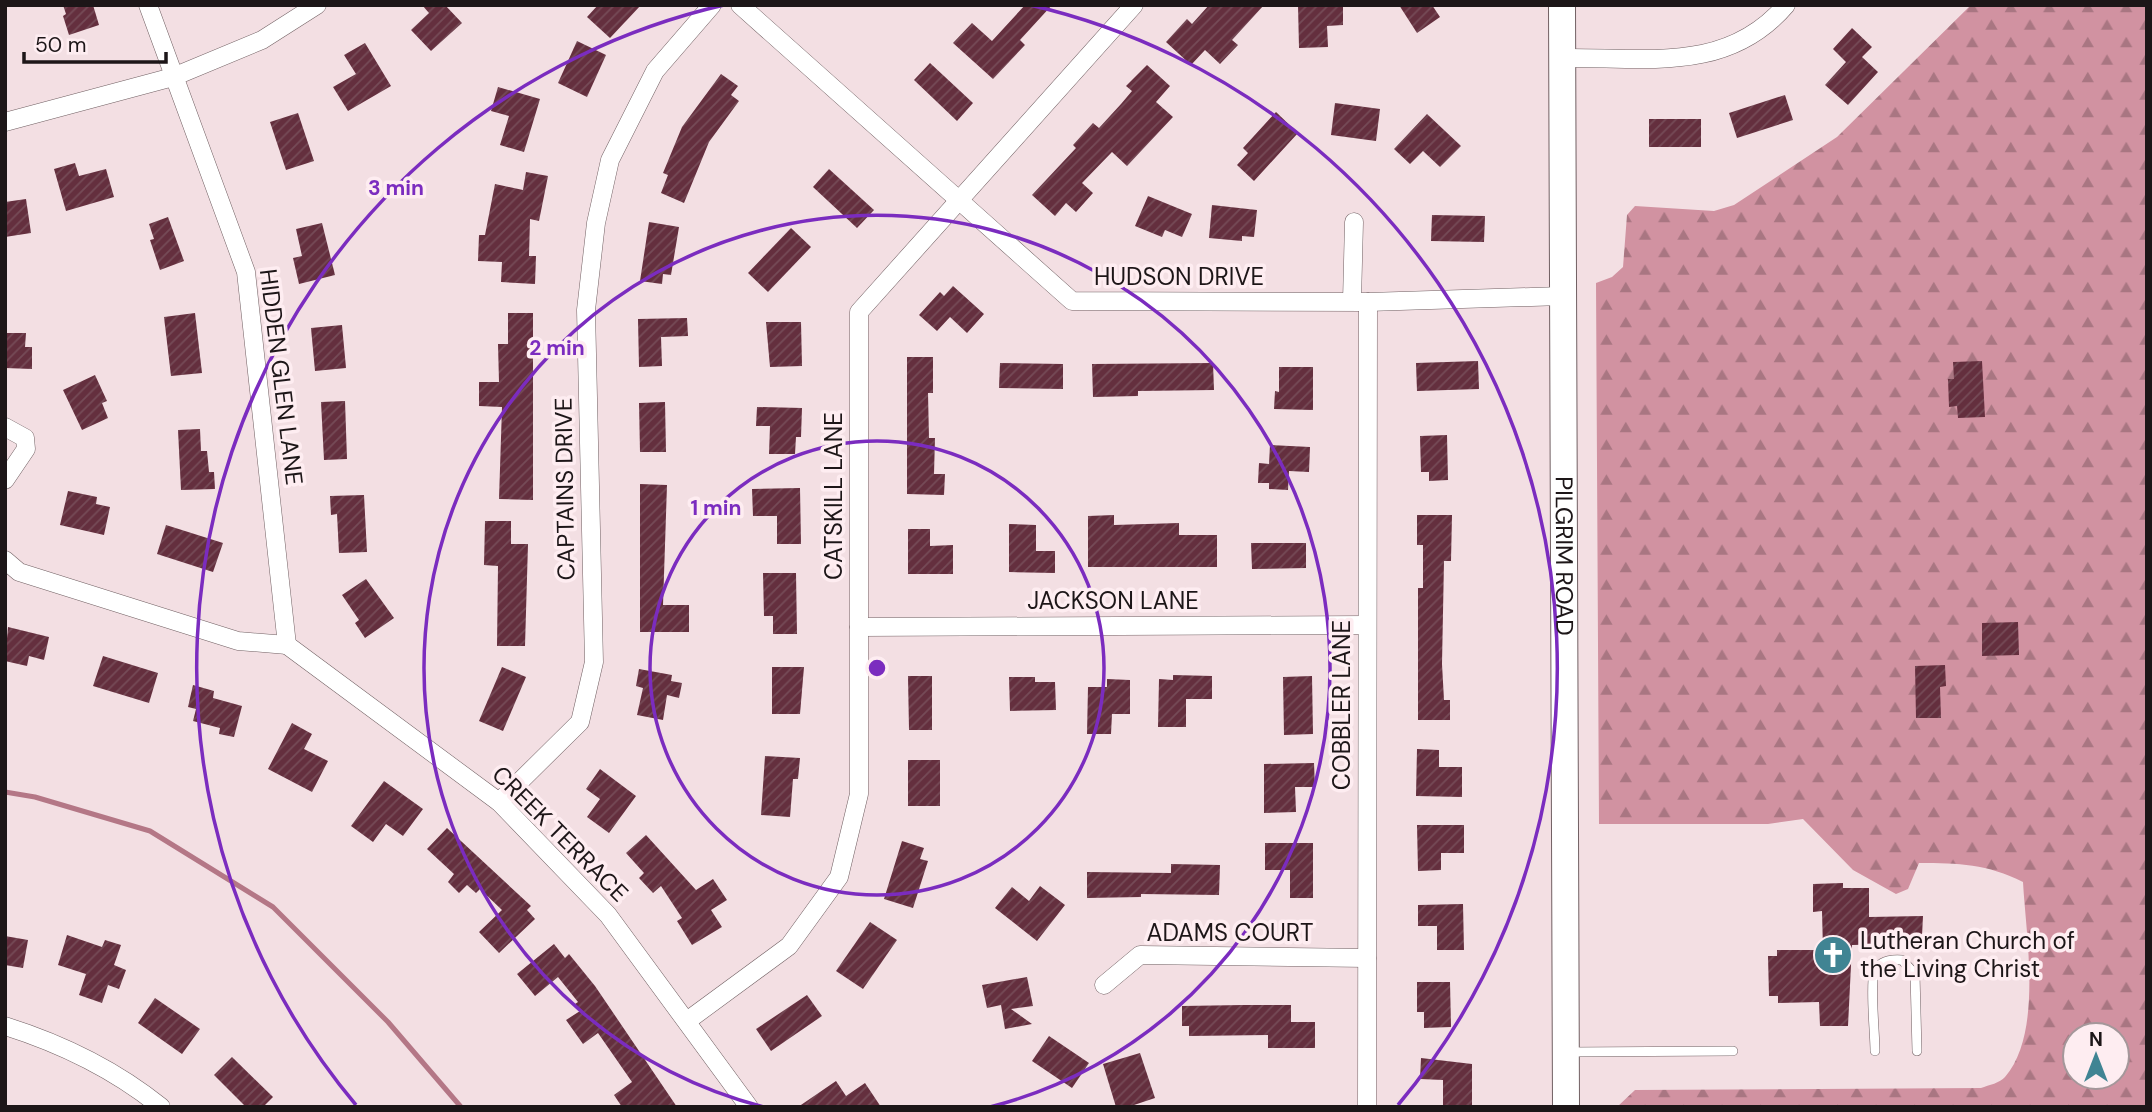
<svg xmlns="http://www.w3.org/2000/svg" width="2152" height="1112" viewBox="0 0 2152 1112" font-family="'DM Sans',sans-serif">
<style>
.forest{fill:url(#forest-firs);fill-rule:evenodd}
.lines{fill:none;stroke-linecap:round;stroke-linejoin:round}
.stream{stroke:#b47786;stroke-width:5}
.building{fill:url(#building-hatch)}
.lane-casing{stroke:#716063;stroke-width:10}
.street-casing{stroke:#716063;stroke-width:19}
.secondary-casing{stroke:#716063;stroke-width:28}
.lane{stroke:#fff;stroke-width:9}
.street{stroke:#fff;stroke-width:18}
.secondary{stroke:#fff;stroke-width:26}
.ring{fill:none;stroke:#7b2cbf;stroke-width:3.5}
.labels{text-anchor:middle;stroke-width:7;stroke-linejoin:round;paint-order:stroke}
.street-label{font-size:24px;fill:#1d1618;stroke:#feedf1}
.poi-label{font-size:24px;fill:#1d1618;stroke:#feedf1;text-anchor:start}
.centre{fill:#7b2cbf;stroke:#feedf1;stroke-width:3.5}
.ring-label{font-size:21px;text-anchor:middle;font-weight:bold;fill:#7b2cbf;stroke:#feedf1;stroke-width:7;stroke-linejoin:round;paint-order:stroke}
</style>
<defs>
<pattern id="forest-firs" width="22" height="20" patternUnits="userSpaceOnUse" patternTransform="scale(1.75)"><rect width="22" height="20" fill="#d192a1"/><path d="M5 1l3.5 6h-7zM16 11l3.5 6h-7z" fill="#a97682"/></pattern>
<pattern id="building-hatch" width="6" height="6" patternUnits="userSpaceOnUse" patternTransform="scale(1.75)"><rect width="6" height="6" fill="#642f3e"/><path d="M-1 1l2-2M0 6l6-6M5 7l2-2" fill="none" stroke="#754b57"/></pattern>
</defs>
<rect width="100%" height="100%" fill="#f3dfe3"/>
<path class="forest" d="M1971,5H2147V1107H1617L1635,1090L1981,1088C1989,1085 2000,1083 2005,1077C2043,1033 2026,937 2023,882C1987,864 1959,863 1919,863L1908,889L1896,894L1853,870L1803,819L1768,824H1599L1596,283L1612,277L1623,267L1627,215L1635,206L1714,211L1734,205L1837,137ZM2075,1035H2117V1077H2075Z"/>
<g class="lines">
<path class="stream" d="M5,792L35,797L150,831L273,907L388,1022L461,1107"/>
</g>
<g class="building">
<path d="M63,5H93L99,25L69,35L63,16L66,14Z"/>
<path d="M422,5H445L462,23L431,51L411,30L429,13Z"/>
<path d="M598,5H641L610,38L587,17Z"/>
<path d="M1025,5H1052L1020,40L1025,45L993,79L953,43L972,23L992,41Z"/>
<path d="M1209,5H1264L1232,40L1238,45L1220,64L1205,50L1191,65L1166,42L1187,19L1192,24Z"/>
<path d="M1298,5H1343V25L1327,26L1328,47L1299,48Z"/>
<path d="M1399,5H1432L1440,17L1417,33Z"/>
<path d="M1852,28L1872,47L1862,57L1878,72L1848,105L1825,85L1846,62L1833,49Z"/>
<path d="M577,41L606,55L587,97L558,83Z"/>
<path d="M365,43L391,86L348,111L333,87L356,74L344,55Z"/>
<path d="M930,63L973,103L957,121L914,80Z"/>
<path d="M1147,65L1170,86L1156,102L1173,117L1127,166L1112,152L1082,183L1093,193L1076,212L1066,203L1055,216L1032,195L1076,148L1073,145L1093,123L1099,128L1121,104L1132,91L1126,86Z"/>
<path d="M721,74L738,86L731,95L739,101L709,142L684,203L661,193L668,175L663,173L682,127Z"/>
<path d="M498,87L540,99L524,152L500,145L509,116L491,111Z"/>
<path d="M1785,95L1793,120L1737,138L1729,113Z"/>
<path d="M1335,103L1380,109L1376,141L1331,135Z"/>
<path d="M1276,112L1298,133L1254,181L1237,165L1248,153L1243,148Z"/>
<path d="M298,113L314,161L286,170L270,122Z"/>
<path d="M1427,114L1461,146L1440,167L1423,151L1410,164L1394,149Z"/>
<rect x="1649" y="119" width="52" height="28"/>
<path d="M75,163L79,176L106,169L114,197L66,211L54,169Z"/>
<path d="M829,169L874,210L857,228L813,187Z"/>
<path d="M526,172L548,176L539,221L530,219L529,256H536L535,284L501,282L502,262L478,261L479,235H485L495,184L523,190Z"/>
<path d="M1148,196L1192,214L1182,237L1165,230L1162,237L1135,226Z"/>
<path d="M26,199L31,233L5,237V202Z"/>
<path d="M1212,205L1257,210L1254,237L1242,236V241L1209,238Z"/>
<path d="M1432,215L1485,216L1484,242L1431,241Z"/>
<path d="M168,217L184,261L160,270L150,240L154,239L149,224Z"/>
<path d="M649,222L679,227L671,275L663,274L662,284L640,281Z"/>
<path d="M322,223L335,275L299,284L293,258L302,256L296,229Z"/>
<path d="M791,228L811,247L768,292L748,273Z"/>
<path d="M953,286L984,314L967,333L950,317L937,331L919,315L940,292L944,296Z"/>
<path d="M195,313L202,373L171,376L164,317Z"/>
<path d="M508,313H533V500L499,499L502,407L479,406V382H499L498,344H508Z"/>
<path d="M687,318L688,336L661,337L662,366L639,367L638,319Z"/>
<path d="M766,322H801L802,366L770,367Z"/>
<path d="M342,325L346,368L315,371L311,328Z"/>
<path d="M5,333H26L25,347H32V369L5,368Z"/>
<path d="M907,357H933V393H928L929,438H935L934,474H945L944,495L907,494Z"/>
<path d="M1478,361L1479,389L1417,391L1416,363Z"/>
<path d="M1982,361L1985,417L1958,418L1957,406L1949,407L1948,379H1954L1953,362Z"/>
<path d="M1000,363L1063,364V389L999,388Z"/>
<path d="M1213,363L1214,390L1138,391V396L1093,397L1092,364Z"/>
<path d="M1279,367H1313V410L1274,409L1275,391L1279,392Z"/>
<path d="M95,375L107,401L102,403L108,418L82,430L63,390Z"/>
<path d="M345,401L347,459L324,460L321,402Z"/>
<path d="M665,402L666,452H640L639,403Z"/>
<path d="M757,407L802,408L801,437H796L795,454H769L770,426H756Z"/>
<path d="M200,429L201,451H207L209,472H214L215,489L181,490L178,430Z"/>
<path d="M1447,435L1448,480L1429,481V472H1421L1420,436Z"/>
<path d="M1270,445L1310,447L1309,472L1289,471L1288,490L1269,489V483H1258L1259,463L1269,464Z"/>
<path d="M640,484L667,485L663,605H689V632H640Z"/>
<path d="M800,488L801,544H777V516H753L752,489Z"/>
<path d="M68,491L97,497L96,504L110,507L104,535L60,525Z"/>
<path d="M364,495L367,552L339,553L337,514L331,515L330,496Z"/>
<path d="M1114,515V525L1179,523V535H1217V567H1088V516Z"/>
<path d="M1417,515H1452L1451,561H1444L1442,664L1444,700H1450V720H1418V588H1423V545H1417Z"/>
<path d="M485,521H511V544H528L525,646H497L498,566L484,565Z"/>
<path d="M1009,524L1036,525V551H1055V573L1009,572Z"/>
<path d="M166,525L223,543L213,572L157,554Z"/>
<path d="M908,529H930V546L953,545V574H908Z"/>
<path d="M1251,543H1306V568L1252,569Z"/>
<path d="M763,573H796L797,634H773V616H764Z"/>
<path d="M366,579L394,618L365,638L355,623L359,620L342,595Z"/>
<path d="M2018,622L2019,655L1982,656V623Z"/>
<path d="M8,627L49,637L44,660L29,656L27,666L5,661Z"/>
<path d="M103,656L158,673L149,703L93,686Z"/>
<path d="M1945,665L1946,686L1940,687L1941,718H1916L1915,666Z"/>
<path d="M502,667L526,677L503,731L479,721Z"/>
<path d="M772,667H804L800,714H772Z"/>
<path d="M639,669L672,675L671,681L682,683L679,698L667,695L663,720L637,715L643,688L636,686Z"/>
<path d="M1173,675L1212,676V699H1186V727H1158L1159,679L1173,680Z"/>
<path d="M908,676H932V730H909Z"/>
<path d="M1312,676L1313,734L1284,735L1283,677Z"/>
<path d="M1009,677H1035V682H1055L1056,710L1010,711Z"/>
<path d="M1107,679L1130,680V714H1112L1111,734H1087L1088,687H1107Z"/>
<path d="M193,685L214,691L213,698L242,706L234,737L219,734L220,728L193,721L196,709L188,707Z"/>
<path d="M292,723L312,734L304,749L328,761L312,792L268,769Z"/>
<path d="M1417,749L1439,750V767H1462V797L1416,796Z"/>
<path d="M765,756L800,758L798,779H793L790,817L761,815Z"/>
<rect x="908" y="760" width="32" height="46"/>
<path d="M1314,763L1315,787H1295L1296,812L1264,813V764Z"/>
<path d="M600,769L636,796L609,833L587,817L600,799L586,789Z"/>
<path d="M384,781L423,809L403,836L386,824L373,842L351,826Z"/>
<path d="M1417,825H1464V853H1441V870L1418,871Z"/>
<path d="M447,828L531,906L527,910L535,919L499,953L479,932L502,910L480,889L476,893L467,885L459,893L448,882L454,874L427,849Z"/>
<path d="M646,835L696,890L713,879L727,900L711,910L722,927L692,945L677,921L682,918L661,886L653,893L639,878L644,873L626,853Z"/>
<path d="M902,841L924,848L920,859L928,861L913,908L884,899Z"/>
<path d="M1265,843H1313V898H1290V870H1265Z"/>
<path d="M1171,864L1220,865L1219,895L1141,894V897L1087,898V872L1171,873Z"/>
<path d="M1843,883V888H1869V917L1923,916L1922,936L1902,935L1903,944L1852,945L1848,1026H1820L1819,1002L1778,1003V996H1769L1768,956H1777V950H1823L1822,911L1813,912V884Z"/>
<path d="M1040,886L1065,905L1037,941L995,908L1012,887L1029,901Z"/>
<path d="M1463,904L1464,950H1437V926H1418V905Z"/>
<path d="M870,922L897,940L863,989L836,971Z"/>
<path d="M67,935L102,947L105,940L121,945L114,965L126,970L119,989L108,985L102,1003L79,995L86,974L58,965Z"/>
<path d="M5,936L28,940L23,968L5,965Z"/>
<path d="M554,944L565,958L569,954L595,986L677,1107H622L614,1095L632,1082L598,1033L583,1044L566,1020L580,1011L575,1004L578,1002L558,977L535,996L517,974Z"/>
<path d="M1027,977L1033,1006L1011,1009L1032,1024L1005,1029L1001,1005L987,1008L982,985Z"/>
<path d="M1417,982H1450L1451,1027L1424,1028V1012H1417Z"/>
<path d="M807,995L822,1016L771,1051L756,1029Z"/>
<path d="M155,998L200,1029L182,1054L138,1023Z"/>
<path d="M1243,1005H1291V1022H1315V1048H1268V1035L1189,1036V1026H1182V1006Z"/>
<path d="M1049,1036L1089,1063L1072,1088L1032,1061Z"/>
<path d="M1140,1053L1155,1098L1128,1107H1116L1103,1064Z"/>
<path d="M232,1057L273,1097L263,1107H246L214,1075Z"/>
<path d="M1421,1058L1472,1064V1107H1443V1080L1420,1079Z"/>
<path d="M836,1081L846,1096L865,1083L881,1107H798Z"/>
</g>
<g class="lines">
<defs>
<g id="lane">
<path d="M1875,1051C1875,1034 1870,987 1874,973C1879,961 1890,959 1902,960L1915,974L1917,1051"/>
<path d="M1567,1052L1733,1051"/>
</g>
<g id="street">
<path d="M148,5L246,272L287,645"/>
<path d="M740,5L1072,301L1368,302L1562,296"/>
<path d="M1563,58C1645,57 1727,74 1786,5"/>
<path d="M5,122L173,77L262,40L317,5"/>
<path d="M1352,301L1354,222"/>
<path d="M5,427L25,438L26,449L5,480"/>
<path d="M5,560L19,572L238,641L287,645"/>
<path d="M859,627L1367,625"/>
<path d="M287,645L499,802L608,915L749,1107"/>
<path d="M499,802L580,722L594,662L586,310L596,223L610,160L655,71L712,5"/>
<path d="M1104,985L1140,955L1367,958"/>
<path d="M687,1021L789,946L839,877L859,794V312L1134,5"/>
<path d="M5,1026C62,1044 114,1069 161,1107"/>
<path d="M1367,1107L1368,302"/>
</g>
<g id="secondary">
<path id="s1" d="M1562,5L1566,1107"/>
</g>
</defs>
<use href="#lane" class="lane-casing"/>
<use href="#street" class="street-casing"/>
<use href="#secondary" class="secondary-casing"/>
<use href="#lane" class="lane"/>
<use href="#street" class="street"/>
<use href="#secondary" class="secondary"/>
</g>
<g class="ring">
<circle cx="877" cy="668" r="227"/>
<path d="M764 1107A453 453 0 1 1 990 1107"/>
<path d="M356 1105A680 680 0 0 1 724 5M1030 5A680 680 0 0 1 1398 1105"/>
</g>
<defs>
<symbol id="church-disc" viewBox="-11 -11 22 22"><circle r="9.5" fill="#408493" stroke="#feedf1"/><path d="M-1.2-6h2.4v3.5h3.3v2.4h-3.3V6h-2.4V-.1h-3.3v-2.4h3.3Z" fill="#fff"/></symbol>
</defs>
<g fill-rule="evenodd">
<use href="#church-disc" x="1811" y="933" width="44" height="44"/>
</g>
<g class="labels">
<g class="street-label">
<text x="1179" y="285">HUDSON DRIVE</text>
<text transform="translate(281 377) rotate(83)" y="8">HIDDEN GLEN LANE</text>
<text transform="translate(565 489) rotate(-91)" y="8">CAPTAINS DRIVE</text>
<text transform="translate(834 496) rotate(-90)" y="8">CATSKILL LANE</text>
<text dy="8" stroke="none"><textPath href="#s1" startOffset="551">PILGRIM ROAD</textPath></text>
<text x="1113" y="609">JACKSON LANE</text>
<text transform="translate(1342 705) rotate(-90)" y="8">COBBLER LANE</text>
<text transform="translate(560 834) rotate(45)" y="8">CREEK TERRACE</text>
<text x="1230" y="941">ADAMS COURT</text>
</g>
<g class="poi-label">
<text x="1860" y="949">Lutheran Church of<tspan x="1860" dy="28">the Living Christ</tspan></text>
</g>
</g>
<circle cx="877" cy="668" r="10" class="centre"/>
<g class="ring-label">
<text x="396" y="195">3 min</text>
<text x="557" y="355">2 min</text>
<text x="716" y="515">1 min</text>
</g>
<rect width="2152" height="1112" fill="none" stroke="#1d1618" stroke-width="14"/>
<g transform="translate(2096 1056)"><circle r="33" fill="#feedf1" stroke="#a4979a" stroke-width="2"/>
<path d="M0-5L12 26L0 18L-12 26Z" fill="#408493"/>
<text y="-10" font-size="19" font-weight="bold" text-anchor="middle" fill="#1d1618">N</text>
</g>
<path d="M24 52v10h142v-10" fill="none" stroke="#1d1618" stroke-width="3.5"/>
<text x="35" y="52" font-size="21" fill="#1d1618" stroke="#feedf1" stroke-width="5" paint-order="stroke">50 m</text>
</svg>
